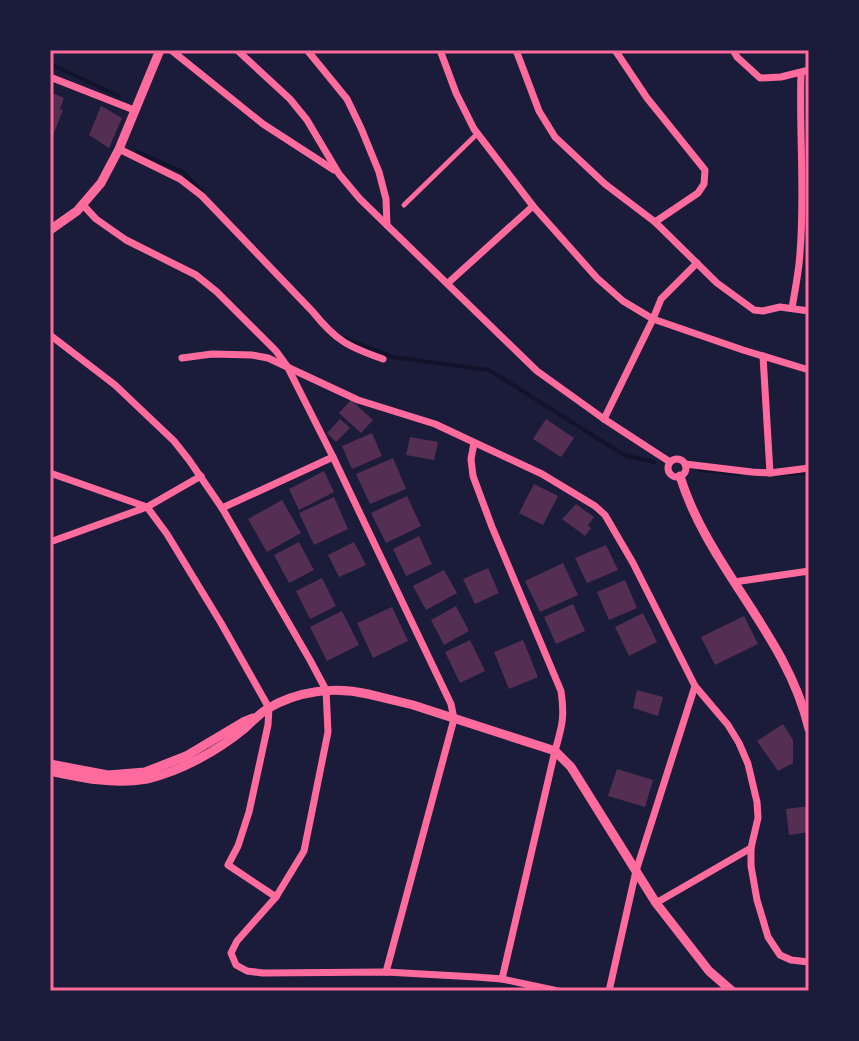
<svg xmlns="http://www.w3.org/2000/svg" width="859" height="1041" viewBox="0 0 859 1041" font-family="'Fira Sans',sans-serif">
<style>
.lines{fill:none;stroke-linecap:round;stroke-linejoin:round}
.stream{stroke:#12122b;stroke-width:4}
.building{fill:#542f53}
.pedestrian{stroke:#ff6b9d;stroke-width:5}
.minor{stroke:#ff6b9d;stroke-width:7}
.tertiary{stroke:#ff6b9d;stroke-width:9}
.neatline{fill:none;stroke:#ff6b9d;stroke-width:3}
</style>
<rect width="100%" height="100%" fill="#1b1b3a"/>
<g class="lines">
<g class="stream">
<path d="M50,64L119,96"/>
<path d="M138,152L183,172L203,193"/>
<path d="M342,337L393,357L489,370L624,455L654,462"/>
<path d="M700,470L739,474"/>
<path d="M783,474L809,473"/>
</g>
</g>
<g class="building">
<path d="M50,92L64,98L60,109L63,110L50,143Z"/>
<path d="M101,106L122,118L109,148L89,135Z"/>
<path d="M351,400L373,420L361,433L339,413Z"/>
<path d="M340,419L350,428L336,442L327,433Z"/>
<path d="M546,419L574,438L561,457L533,439Z"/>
<path d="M372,433L382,456L352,469L342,446Z"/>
<path d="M410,437L438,442L434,460L406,455Z"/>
<path d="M393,458L406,489L370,504L356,474Z"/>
<path d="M324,471L334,492L299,510L289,489Z"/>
<path d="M534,484L558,496L543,525L519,513Z"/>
<path d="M407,496L421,526L386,543L371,513Z"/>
<path d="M334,497L348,529L314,545L299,513Z"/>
<path d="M282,500L301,533L267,552L248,519Z"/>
<path d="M576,504L594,517L588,525L591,528L585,536L562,519Z"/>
<path d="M419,536L432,564L406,576L393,549Z"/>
<path d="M299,542L314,570L289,583L274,555Z"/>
<path d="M354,542L366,565L339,577L328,555Z"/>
<path d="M606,545L618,570L587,583L575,558Z"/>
<path d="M563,563L578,595L540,612L525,581Z"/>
<path d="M488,568L499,593L475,604L463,579Z"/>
<path d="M444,570L457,593L426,610L413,586Z"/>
<path d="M322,578L336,606L310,619L296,591Z"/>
<path d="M625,580L637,608L609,620L597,592Z"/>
<path d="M573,604L585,631L556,644L544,617Z"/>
<path d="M456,606L469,631L444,645L431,620Z"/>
<path d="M392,607L408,641L373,658L357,623Z"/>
<path d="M342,611L359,645L327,661L310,627Z"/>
<path d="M643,613L657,642L629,656L615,627Z"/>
<path d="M744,616L758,644L715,665L701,637Z"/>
<path d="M470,640L485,671L460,683L445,652Z"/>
<path d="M523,640L538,677L509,689L494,652Z"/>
<path d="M637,690L663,697L658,716L633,708Z"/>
<path d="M783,724L793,740V763L778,771L757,741Z"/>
<path d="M617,769L653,780L645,807L608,796Z"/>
<path d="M809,806V832L789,835L786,809Z"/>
</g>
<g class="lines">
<path class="pedestrian" d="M404,205L478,133"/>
<g class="minor">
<path d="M171,50L263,124L334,170"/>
<path d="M237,50L290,99L307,120L339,174L360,199L537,371L604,419L670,462"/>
<path d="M307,50L347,99L361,128L379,172L386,199L387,225"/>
<path d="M440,50L456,93L474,129L533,206L597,278L623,301L653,319L743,350L809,370"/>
<path d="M516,50L539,111L555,137L605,184L655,222L717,283L754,310L763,311L780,307L809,311"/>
<path d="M615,50L647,98L705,170L704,184L698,193L655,222"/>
<path d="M733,50L737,57L760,78L781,77L809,70"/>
<path d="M50,77L134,110"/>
<path d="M119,149L180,179L202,196L313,312C336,341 349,347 383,359"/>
<path d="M83,205L96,219L126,240L196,275L217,292L276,351L287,366L333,457L451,704L454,719L386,972"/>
<path d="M448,283L533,206"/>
<path d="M792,308C795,290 799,271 800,253C805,193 799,133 801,73"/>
<path d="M50,335L115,385L174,441L189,460L222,508L310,660L326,690L328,732L304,851L276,897L237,941L231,953L236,965L247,971L263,973L386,972L476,977L502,979L558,991"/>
<path d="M763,356L770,473"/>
<path d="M182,358L212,354L252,355L268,358L358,400L435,424L542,474L595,506L605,515L633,563L695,686L728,725L739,743L748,764L757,802L758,818L751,848V866L757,900L763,920L768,937L780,955L791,960L809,962"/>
<path d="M604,419L653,319L661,299L697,263"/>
<path d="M474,443L471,459L473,476L492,527L561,691C565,717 562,726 555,751L502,979"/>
<circle cx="677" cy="468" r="9"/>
<path d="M685,464L752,472L770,473L809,468"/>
<path d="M50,473L147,507L201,476"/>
<path d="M222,508L333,457"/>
<path d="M50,542L147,507L167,534L221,623L269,708L268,725L249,812L238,846L228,865L276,897"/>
<path d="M734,582L809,571"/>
<path d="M656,903L751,848"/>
<path d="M609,991L636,871L695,686"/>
</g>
<g class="tertiary">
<path d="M50,230L77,211L101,183L119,149L160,50"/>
<path d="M680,476C708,568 787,634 809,729"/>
<path d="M50,764L108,775L145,772L186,756L243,722L253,718"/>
<path d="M50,771C82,778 114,785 147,779C181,771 217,751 244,729C252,722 258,715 267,709C297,691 334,686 368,694L413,705L546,748L555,751L571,767L656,903L709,971L732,991"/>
</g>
</g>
<rect width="859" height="1041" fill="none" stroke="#1b1b3a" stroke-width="104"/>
<rect x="52" y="52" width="755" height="937" class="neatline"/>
</svg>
